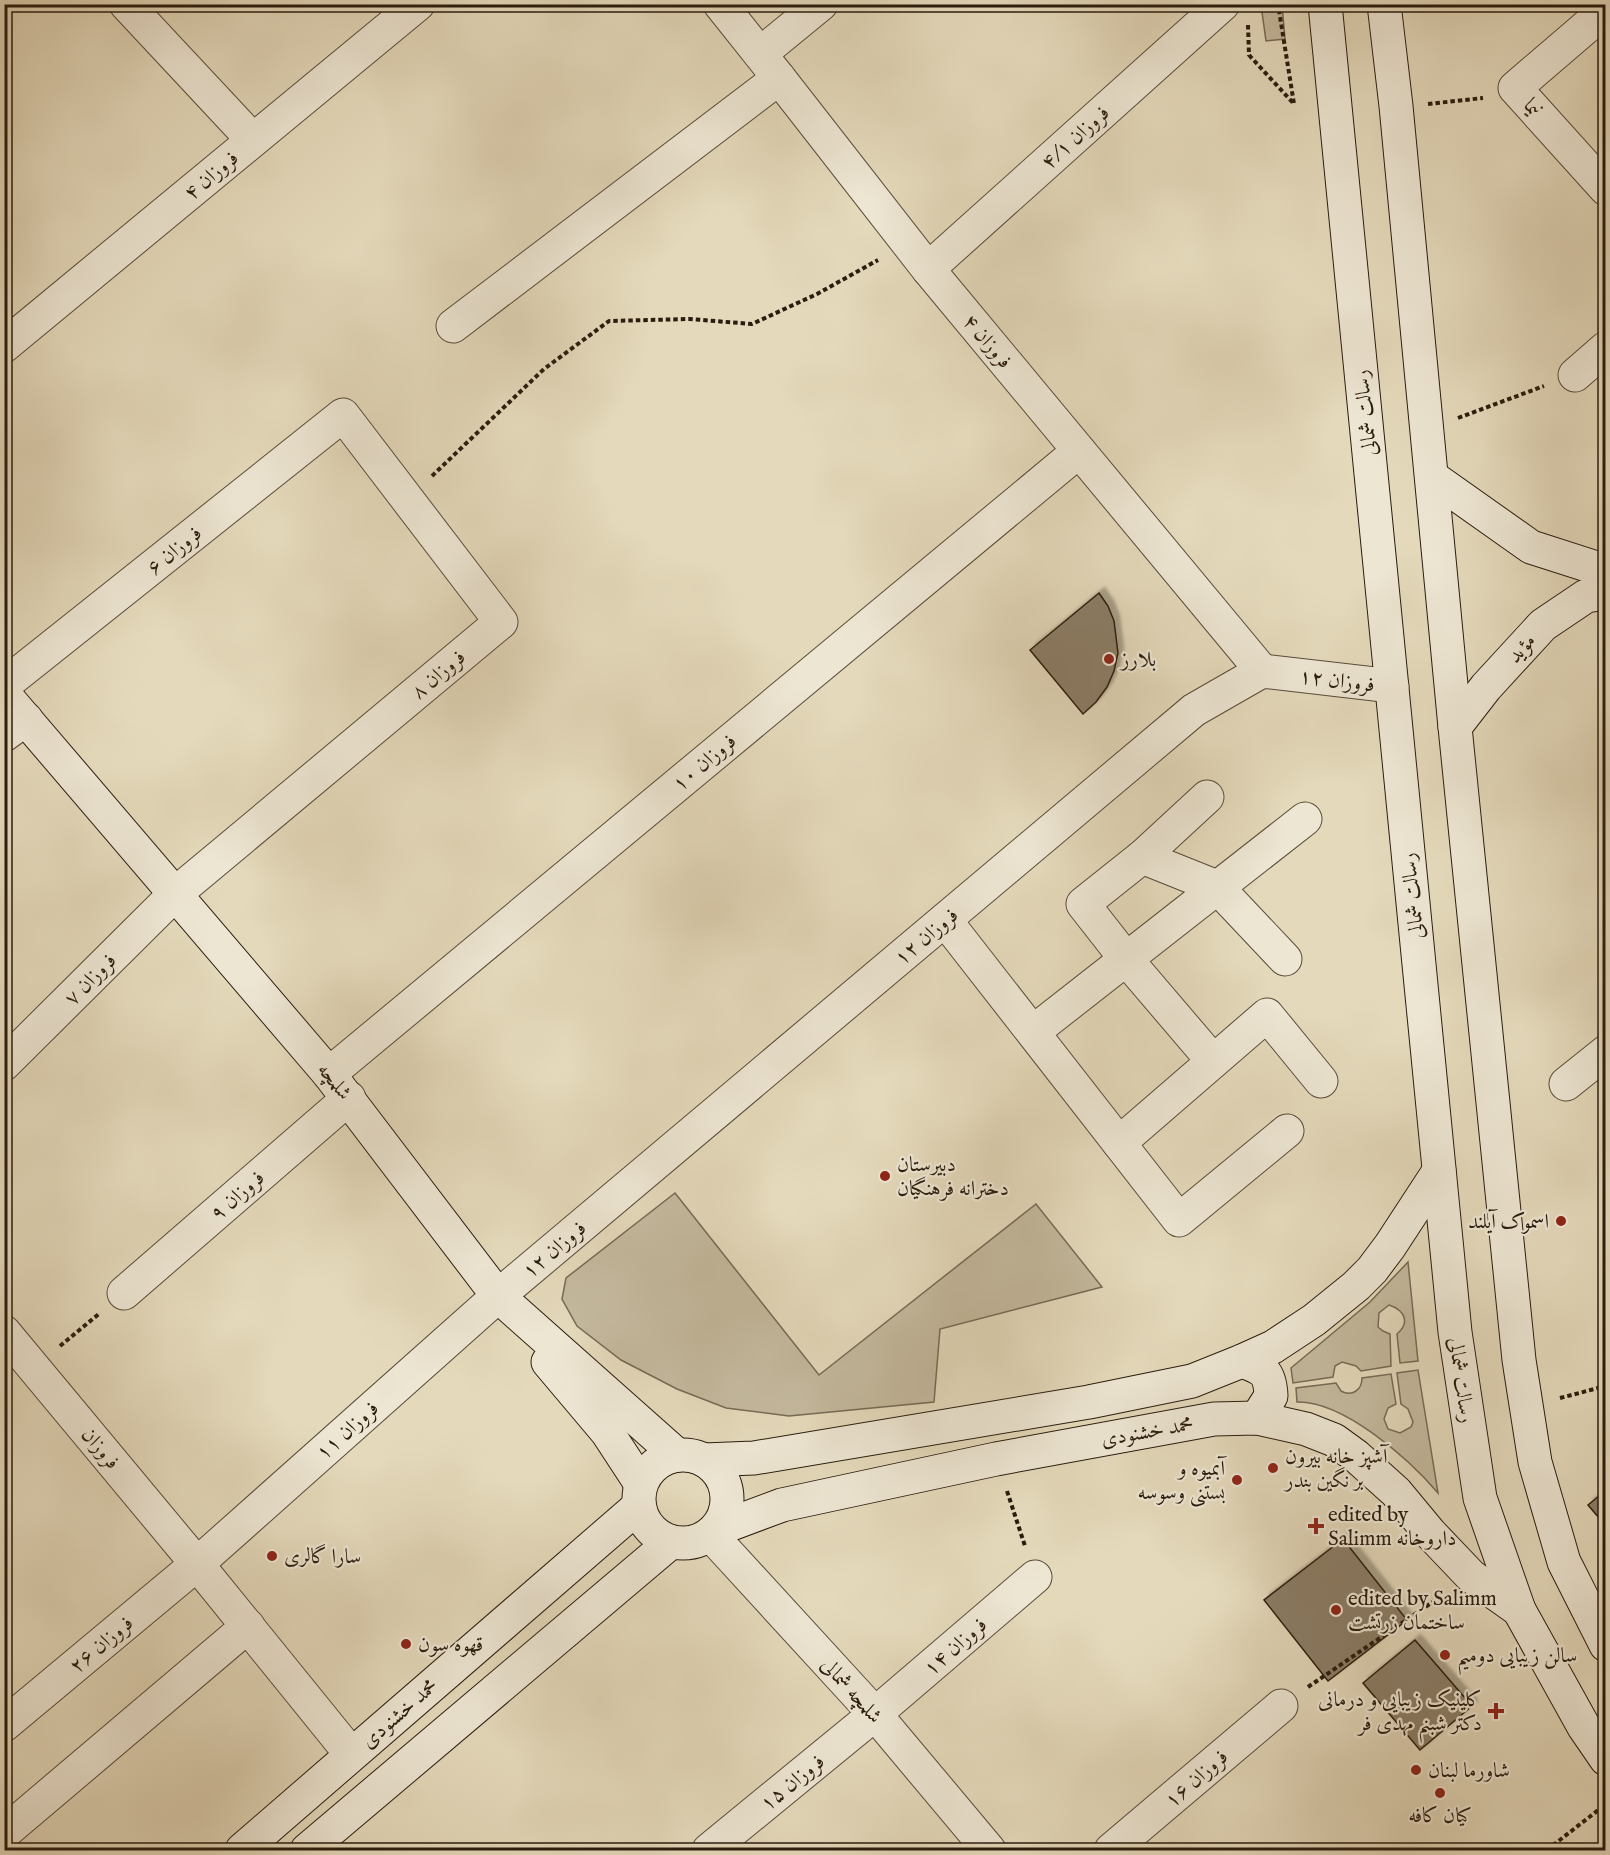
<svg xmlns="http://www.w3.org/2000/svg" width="1610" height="1855" viewBox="0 0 1610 1855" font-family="'IM FELL English',Amiri,serif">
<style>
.green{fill:#c4b99e;stroke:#776a56;stroke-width:1.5}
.building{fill:#8b7e68;stroke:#2a1c0e;stroke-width:1.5;filter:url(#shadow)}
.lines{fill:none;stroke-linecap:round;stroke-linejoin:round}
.street-casing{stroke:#584b39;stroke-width:35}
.secondary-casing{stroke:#2a1c0e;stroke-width:35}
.path{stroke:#2a1c0e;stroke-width:4;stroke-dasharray:4.5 3;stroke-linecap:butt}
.street{stroke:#ede6d3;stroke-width:33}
.secondary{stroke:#ede6d3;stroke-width:33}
.poi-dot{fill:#8f2418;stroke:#ede6d3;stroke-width:2}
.labels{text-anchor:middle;stroke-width:4.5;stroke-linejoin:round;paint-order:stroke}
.street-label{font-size:21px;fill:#2a1c0e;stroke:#ede6d3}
.poi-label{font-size:21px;fill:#2a1c0e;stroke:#ede6d3;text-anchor:start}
</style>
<defs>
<filter id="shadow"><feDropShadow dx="5.5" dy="-5.5" stdDeviation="1.5" flood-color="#0004"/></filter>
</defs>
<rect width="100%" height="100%" fill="#e4d9bb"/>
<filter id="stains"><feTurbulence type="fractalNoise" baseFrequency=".00333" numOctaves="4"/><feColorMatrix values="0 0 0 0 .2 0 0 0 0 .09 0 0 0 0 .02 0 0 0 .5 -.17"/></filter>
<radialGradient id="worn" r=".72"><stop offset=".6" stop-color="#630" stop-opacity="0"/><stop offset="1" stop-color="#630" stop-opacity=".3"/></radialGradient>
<g class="green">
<path d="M1261,5H1282L1285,39L1266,41Z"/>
<path d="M675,1193L819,1375L1036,1204L1102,1287L940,1329L934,1402L789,1416L726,1408L677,1389L621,1360L577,1326L562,1299L566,1278Z"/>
<path d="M1408,1262L1418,1361L1400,1363L1397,1334C1411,1322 1404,1310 1389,1305L1379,1313L1378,1327L1383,1331L1390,1334L1391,1366L1361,1371L1356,1366L1342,1362L1335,1366L1333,1377L1293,1383L1291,1368L1370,1302Z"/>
<path d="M1418,1370L1438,1493C1409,1459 1344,1401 1297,1402L1296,1388L1336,1383L1341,1391C1352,1397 1362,1390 1362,1378L1391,1374L1396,1404L1388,1408L1384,1419L1388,1429L1400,1433L1411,1427L1413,1422L1408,1409L1401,1404L1397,1373Z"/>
</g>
<g class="building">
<path d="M1099,593L1108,606L1114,621L1118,653L1114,671L1107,687L1096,702L1083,714L1030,650Z"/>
<path d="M1606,1490V1526L1588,1505Z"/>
<path d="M1343,1539L1407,1620L1328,1681L1264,1600Z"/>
<path d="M1415,1640L1472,1706L1420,1750L1363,1683Z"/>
</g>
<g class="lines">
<defs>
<g id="street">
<path d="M126,4L253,140"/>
<path d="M720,4L779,78L928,269L1262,671"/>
<path d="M1606,10L1515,88L1606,189"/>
<path d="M760,54L821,4"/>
<path d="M928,269L1223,4"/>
<path d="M453,326L779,78"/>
<path d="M4,346L418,4"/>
<path d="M1575,375L1606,348"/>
<path d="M4,685L343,415L501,622L175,894L4,1064"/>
<path d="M4,735L26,719"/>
<path d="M1207,797L1142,857L1083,904L1126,959L1213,1061"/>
<path d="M1142,857L1217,887L1285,959"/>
<path d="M945,920L1179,1220L1287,1131"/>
<path d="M1033,1032L1305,819"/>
<path d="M329,1074L1079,451"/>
<path d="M1566,1084L1606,1052"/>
<path d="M1119,1143L1267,1015L1321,1081"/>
<path d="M124,1293L349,1098"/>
<path d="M4,1332L197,1564L351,1754"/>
<path d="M710,1534L875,1714L989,1850"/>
<path d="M4,1725L197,1564L498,1296L1194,710L1262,671L1392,686"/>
<path d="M4,1833L248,1626"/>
<path d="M709,1850L875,1714L1035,1577"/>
<path d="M1111,1850L1281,1706"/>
</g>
<g id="secondary">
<path d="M1325,4L1455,1332L1480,1498L1519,1610L1584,1727L1606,1759"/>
<path d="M1384,4L1396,106L1455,727L1519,1360L1535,1462L1564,1562L1606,1645"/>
<path d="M1432,477L1531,547L1606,571"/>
<path d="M4,694L329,1074L498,1296L677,1455"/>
<path d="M1455,727L1486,687L1543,625L1586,596L1606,593"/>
<path d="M1242,1361C1264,1369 1270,1372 1271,1396L1257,1418"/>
<path d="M548,1362L607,1432L641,1484"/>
<circle cx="683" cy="1499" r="44"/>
<path d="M704,1460L754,1458L1089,1402L1192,1381L1242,1361L1273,1347L1314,1320L1356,1286L1372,1270L1390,1246L1439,1171"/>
<path d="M715,1530L782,1505L996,1459L1214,1419L1257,1418L1306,1429L1334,1440L1356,1456L1396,1492L1430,1533L1471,1576L1519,1610"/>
<path d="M242,1850L639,1506"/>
<path d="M307,1850L671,1542"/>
</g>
</defs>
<use href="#street" class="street-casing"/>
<use href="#secondary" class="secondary-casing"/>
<g class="path">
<path d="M1248,25L1249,55L1294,104L1278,4"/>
<path d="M1428,104L1483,98"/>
<path d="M1458,418L1544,386"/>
<path d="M432,476L544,369L609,321L690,319L752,324L817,294L878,260"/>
<path d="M60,1346L100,1313"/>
<path d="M1560,1398L1606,1386"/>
<path d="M1007,1491L1025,1546"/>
<path d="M1308,1687L1443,1595"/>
<path d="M1547,1850L1606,1804"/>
</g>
<use href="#street" class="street"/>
<use href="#secondary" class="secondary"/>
</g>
<g class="poi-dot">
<circle cx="1109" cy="659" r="6"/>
<circle cx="885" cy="1176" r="6"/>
<circle cx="1561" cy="1221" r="6"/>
<circle cx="1273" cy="1468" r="6"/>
<circle cx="1237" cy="1480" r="6"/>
<path d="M1313 1517h6v6h6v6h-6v6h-6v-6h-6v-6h6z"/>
<circle cx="272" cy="1556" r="6"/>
<circle cx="1336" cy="1610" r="6"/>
<circle cx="406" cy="1644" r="6"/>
<circle cx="1445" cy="1655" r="6"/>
<path d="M1493 1702h6v6h6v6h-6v6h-6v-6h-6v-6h6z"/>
<circle cx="1416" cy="1770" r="6"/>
<circle cx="1440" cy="1793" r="6"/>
</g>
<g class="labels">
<g class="street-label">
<text transform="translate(1533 107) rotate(48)" y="7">نیما</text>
<text transform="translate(1075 137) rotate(-42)" y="7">فروزان ۴/۱</text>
<text transform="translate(211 175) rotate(-40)" y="7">فروزان ۴</text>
<text transform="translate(988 341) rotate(50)" y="7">فروزان ۴</text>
<text transform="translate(1365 413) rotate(-96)" y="7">رسالت شمالی</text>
<text transform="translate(174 550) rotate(-39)" y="7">فروزان ۶</text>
<text transform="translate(1521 648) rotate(-48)" y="7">مؤید</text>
<text transform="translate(438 674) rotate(-40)" y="7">فروزان ۸</text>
<text transform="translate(1337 680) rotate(7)" y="7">فروزان ۱۲</text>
<text transform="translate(704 762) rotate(-40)" y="7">فروزان ۱۰</text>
<text transform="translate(1412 896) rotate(-96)" y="7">رسالت شمالی</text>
<text transform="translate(926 936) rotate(-40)" y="7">فروزان ۱۲</text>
<text transform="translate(90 979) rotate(-45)" y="7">فروزان ۷</text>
<text transform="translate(335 1081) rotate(51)" y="7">شلمچه</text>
<text transform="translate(237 1195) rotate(-41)" y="7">فروزان ۹</text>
<text transform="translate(554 1249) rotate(-40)" y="7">فروزان ۱۲</text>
<text transform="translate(1462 1380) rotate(82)" y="7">رسالت شمالی</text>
<text transform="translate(347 1430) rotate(-42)" y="7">فروزان ۱۱</text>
<text transform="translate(1147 1431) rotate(-10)" y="7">محمد خشنودی</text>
<text transform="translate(101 1448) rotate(50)" y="7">فروزان</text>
<text transform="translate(101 1644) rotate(-40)" y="7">فروزان ۲۶</text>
<text transform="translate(955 1646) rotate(-41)" y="7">فروزان ۱۴</text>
<text transform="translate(852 1690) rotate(48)" y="7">شلمچه شمالی</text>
<text transform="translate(399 1713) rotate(-41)" y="7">محمد خشنودی</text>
<text transform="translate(1196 1778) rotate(-41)" y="7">فروزان ۱۶</text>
<text transform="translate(792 1782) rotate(-39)" y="7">فروزان ۱۵</text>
</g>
<g class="poi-label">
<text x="1121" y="666">بلارز</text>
<text x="897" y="1171">دبیرستان<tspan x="897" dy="24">دخترانه فرهنگیان</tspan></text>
<text x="1549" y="1228" text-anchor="end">اسموک آیلند</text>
<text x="1285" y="1463">آشپز خانه بیرون<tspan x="1285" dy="24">بر نگین بندر</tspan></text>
<text x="1225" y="1475" text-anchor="end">آبمیوه و<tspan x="1225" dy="24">بستنی وسوسه</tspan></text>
<text x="1328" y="1521">edited by<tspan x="1328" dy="24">Salimm داروخانه</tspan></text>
<text x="284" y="1563">سارا گالری</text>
<text x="1348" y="1605">edited by Salimm<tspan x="1348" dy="24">ساختمان زرتشت</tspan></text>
<text x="418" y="1651">قهوه سون</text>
<text x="1457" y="1662">سالن زیبایی دومیم</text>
<text x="1482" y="1706" text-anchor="end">کلینیک زیبایی و درمانی<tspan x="1482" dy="24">دکتر شبنم مهدی فر</tspan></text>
<text x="1428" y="1777">شاورما لبنان</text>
<text x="1440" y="1822" text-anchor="middle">کیان کافه</text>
</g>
</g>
<rect width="1610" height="1855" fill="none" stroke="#e4d9bb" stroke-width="24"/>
<rect x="6" y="6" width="1598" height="1843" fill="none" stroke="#2a1c0e" stroke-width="3"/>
<rect x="12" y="12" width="1586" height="1831" fill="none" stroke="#2a1c0e" stroke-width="1.5"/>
<rect width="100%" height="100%" filter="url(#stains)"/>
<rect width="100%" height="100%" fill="url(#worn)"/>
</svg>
